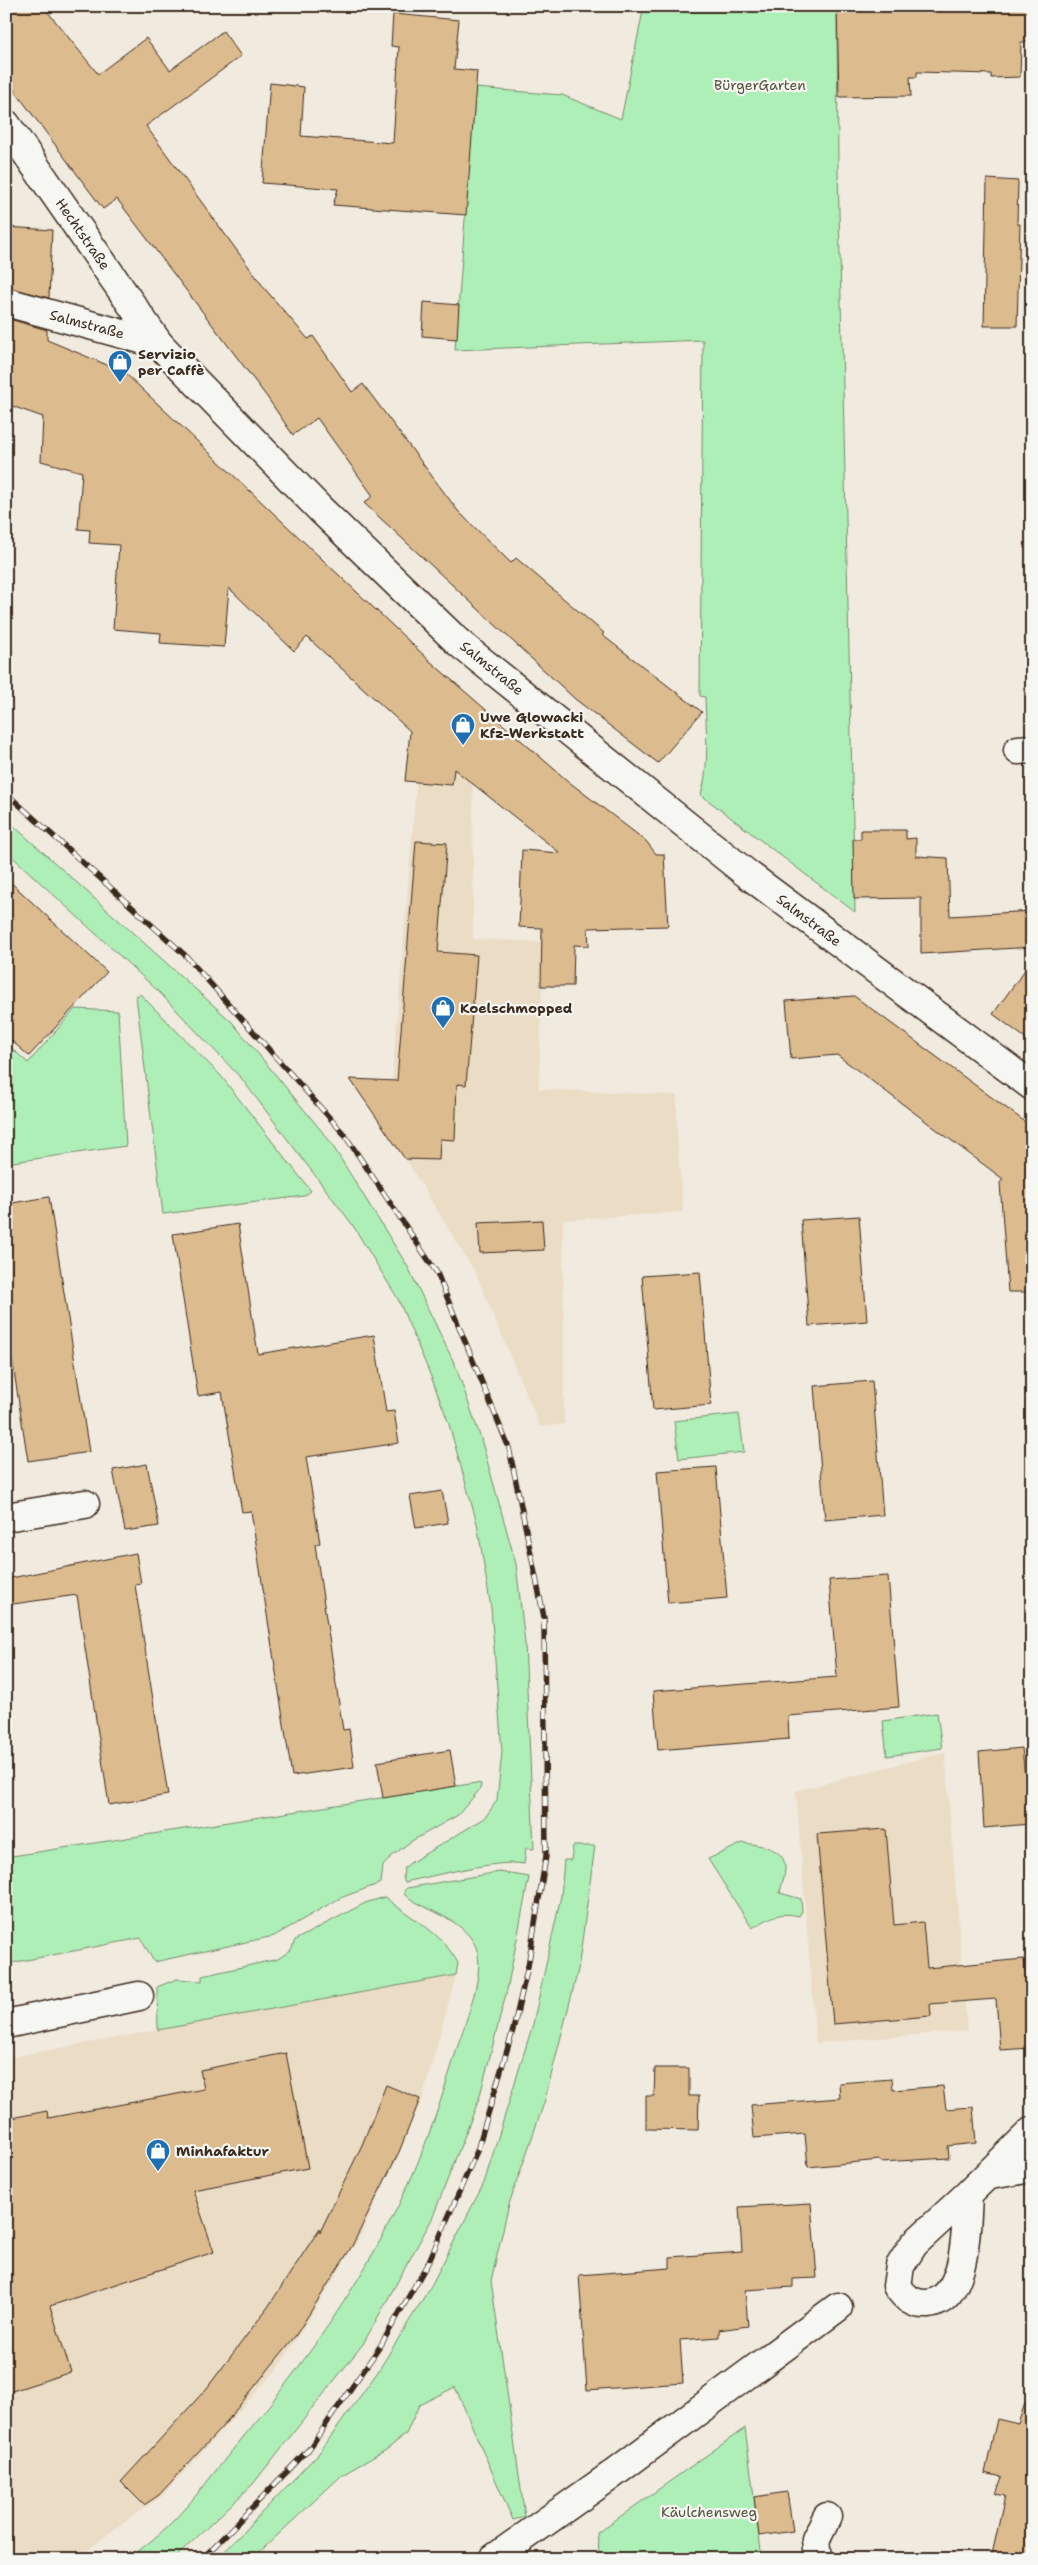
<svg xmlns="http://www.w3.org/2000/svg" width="1038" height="2565" viewBox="0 0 1038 2565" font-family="'Shantell Sans',sans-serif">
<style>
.built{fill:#ebdcc6}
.green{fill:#aeefb8;stroke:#748c6b}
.building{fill:#dcbb8f;stroke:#3b2a1e}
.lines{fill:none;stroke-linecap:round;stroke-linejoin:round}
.minor-casing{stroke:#3b2a1e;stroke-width:31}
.minor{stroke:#f6f6f2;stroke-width:28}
.rail-casing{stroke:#3b2a1e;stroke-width:5.5}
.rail{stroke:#f6f6f2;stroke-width:4;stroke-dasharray:11;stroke-linecap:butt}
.labels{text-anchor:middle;stroke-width:4.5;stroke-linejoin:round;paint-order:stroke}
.park-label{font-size:14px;fill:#52513d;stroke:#f6f6f2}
.street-label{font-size:14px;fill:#3b2a1e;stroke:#f6f6f2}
.poi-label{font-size:14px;font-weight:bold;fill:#3b2a1e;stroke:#f6f6f2;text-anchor:start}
</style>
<rect width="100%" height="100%" fill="#f1eade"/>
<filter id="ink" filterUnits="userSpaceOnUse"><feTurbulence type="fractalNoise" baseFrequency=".02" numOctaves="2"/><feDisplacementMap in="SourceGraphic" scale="10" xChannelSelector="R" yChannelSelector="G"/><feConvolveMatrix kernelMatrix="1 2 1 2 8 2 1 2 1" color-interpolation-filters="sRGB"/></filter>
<g filter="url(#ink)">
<g class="built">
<path d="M420,739L473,782V939L543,942L539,1089L677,1095V1139L683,1212L563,1220L564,1424L540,1427L476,1274L388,1130Z"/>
<path d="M945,1752L967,2031L816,2043L796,1791Z"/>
<path d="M456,1975L423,2097L362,2233L279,2367L161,2497L122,2523L77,2559H6V2058Z"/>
</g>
<g class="green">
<path d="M644,6H837L838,169L855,912L701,795C710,765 706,729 705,697L700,696L703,340L455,350L475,88L562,95L621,119Z"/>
<path d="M6,819L232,1022L329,1140L408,1267L456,1367L481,1439L516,1564L525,1643L534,1849L526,1848L524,1864C499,1859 433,1876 405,1882L403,1878L404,1868L410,1863L485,1818L497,1800L502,1752L491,1608L477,1523L448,1421L430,1374L398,1299L352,1224L241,1078L158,991L6,851Z"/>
<path d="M140,994L221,1076L311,1191L304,1196L163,1214L136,996Z"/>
<path d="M75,1009L118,1011L126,1146L6,1163V1043L28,1063Z"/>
<path d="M739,1414L744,1452L679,1459L674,1421Z"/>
<path d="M937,1713L942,1748L887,1756L883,1721Z"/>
<path d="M476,1783L481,1784L480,1789L458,1815L410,1842L392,1856L383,1866L381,1883L340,1898L274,1936L154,1962L141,1938L6,1964V1857Z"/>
<path d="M743,1843C759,1845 786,1847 785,1869C785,1877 781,1885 780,1893L801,1899L802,1911L799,1916C777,1911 771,1918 752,1928L708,1859Z"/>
<path d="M573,1846H595L578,1970L544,2103L509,2204L491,2281L525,2517L513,2520L455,2387L419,2405L406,2434L386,2450L342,2475L252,2559H217L319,2453L377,2373L431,2286L484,2183L533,2024L561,1896L564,1860H571Z"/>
<path d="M499,1872L529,1877L507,1990L479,2099L432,2219L363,2344L253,2484L174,2559H128C142,2548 157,2537 169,2525C195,2500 216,2469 240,2441C302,2367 358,2289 400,2202C425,2152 442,2098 458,2045C466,2020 486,1971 476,1947C463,1918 427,1912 405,1895L404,1891L407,1888Z"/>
<path d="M385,1897C413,1921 438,1928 458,1963L456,1975L158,2030L157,1987L177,1979L202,1981V1976L278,1959L291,1950L295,1940L365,1903Z"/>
<path d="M745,2428L762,2559H600L597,2533Z"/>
</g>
<g class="building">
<path d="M6,6H43L98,74L146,38L170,70L223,31L241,56L146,126L265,289L308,339L313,336L352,392L363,384L458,511L511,563L516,558L604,633L602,635L702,712L658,763L575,699L364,503L373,496L317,418L293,435L267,397L117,199L103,209L6,79Z"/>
<path d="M837,6H1032V42H1021L1020,77L991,78V74L917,72V77H910L911,96L839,97Z"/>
<path d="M393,14L459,20L454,69L477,71L466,215L333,205L338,189L262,183L270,83L304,87L301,136L393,143L399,47L391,46Z"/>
<path d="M987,179L1018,181L1017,224H1020L1017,326H984Z"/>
<path d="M6,227L52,230L49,298L6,287Z"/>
<path d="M424,302L459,305L457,339L422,336Z"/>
<path d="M6,318L47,330V340L124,372L431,662L569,782L646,841L656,854H664L668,926L588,928L589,946L574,945L573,986H541L542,928L519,927L522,850L560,853L454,769L452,785L405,781L410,731L307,637L294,651L229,588L224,647L160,643L161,633L113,629L119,545L89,543L90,530L78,529L82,472L41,461L43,417L6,404Z"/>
<path d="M861,830H906V839L916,838V856L948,858L950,916L1032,911V947L921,954V898L854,899L853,839H861Z"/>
<path d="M416,841L447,843L438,952L477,955L466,1085L457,1084L455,1140L440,1139L439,1160L405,1159L350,1079L397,1081Z"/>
<path d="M6,878L107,972L29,1056L6,1036Z"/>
<path d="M1032,960V1043L993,1014Z"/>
<path d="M854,996L1032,1127V1292H1008L1000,1183L1003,1179L837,1055L791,1059L786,1001Z"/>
<path d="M49,1197L89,1452L28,1461L6,1320V1204Z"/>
<path d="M859,1216L867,1321L809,1326L801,1220Z"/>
<path d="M542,1220L544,1250L480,1253L478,1223Z"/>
<path d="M238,1224L258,1354L374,1335L386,1412L394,1411L399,1443L306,1457L320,1543L315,1544L326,1618L343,1730L349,1729L354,1767L292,1776L251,1511L242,1512L222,1392L198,1396L173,1234Z"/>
<path d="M700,1272L711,1405L653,1410L642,1276Z"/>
<path d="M872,1381L883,1515L825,1520L814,1386Z"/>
<path d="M147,1464L159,1526L125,1531L113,1470Z"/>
<path d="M716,1467L727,1598L668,1603L657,1471Z"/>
<path d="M442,1491L448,1523L416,1528L410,1496Z"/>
<path d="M136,1553L141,1584L135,1585L168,1795L109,1805L77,1595L6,1605V1579Z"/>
<path d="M888,1576L899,1707L788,1716L789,1739L658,1750L653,1691L837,1677L829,1580Z"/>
<path d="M1022,1748L1030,1824L984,1828L979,1752Z"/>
<path d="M450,1750L456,1786L383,1798L377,1762Z"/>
<path d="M886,1829L894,1925L923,1922L927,1968L1024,1959L1032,2048L1000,2050L996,1999L930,2004L931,2016L833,2024L817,1834Z"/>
<path d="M286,2053L308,2168L193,2190L214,2252L50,2306L71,2372L6,2393V2119L47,2111L48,2118L204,2089L200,2070Z"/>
<path d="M655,2068H689V2096H699L698,2130L646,2129V2096H654Z"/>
<path d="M892,2079L893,2090L943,2086L946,2109L973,2107L976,2143L948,2146L949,2158L881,2162L880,2160L808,2167L805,2134L754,2138L751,2105L840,2098L839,2083Z"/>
<path d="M386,2085L420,2099L399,2152L352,2246L296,2335L223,2426L159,2495L144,2505L121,2482L207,2388L268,2307L320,2228V2232L362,2145Z"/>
<path d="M811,2203L817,2278L793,2279V2287L745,2290L748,2326L719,2330V2337L680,2340L683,2383L587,2390L579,2275L670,2268V2257L742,2252L739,2207Z"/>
<path d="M1025,2403L1032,2404V2559H991L1005,2496L996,2494L1002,2477L985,2473L997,2419L1018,2424Z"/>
<path d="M787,2492L793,2531L759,2536L754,2497Z"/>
</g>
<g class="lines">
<defs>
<g id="minor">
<path d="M6,124L159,344L320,509L459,643L746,873L1032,1086"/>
<path d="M6,302L159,344"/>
<path d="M1018,750L1032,749"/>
<path d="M6,1517L85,1504"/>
<path d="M6,2024L139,1996"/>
<path d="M990,2175L1032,2168"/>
<path d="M968,2194L914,2244L900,2266L897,2286C905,2298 913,2305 928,2304C968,2300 966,2224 968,2194L1032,2131"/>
<path d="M493,2559L609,2477L838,2307"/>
<path d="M818,2559L816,2539L827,2517"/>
</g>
</defs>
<use href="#minor" class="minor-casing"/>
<use href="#minor" class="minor"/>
<defs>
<path id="rail" d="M6,793L186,956L344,1134L437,1273L509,1448L544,1617L546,1856L528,1966L513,2030L477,2151L429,2261L381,2345L309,2449L202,2559"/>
</defs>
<use href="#rail" class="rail-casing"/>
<use href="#rail" class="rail"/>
</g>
</g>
<defs>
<symbol id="shop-pin" viewBox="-11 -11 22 30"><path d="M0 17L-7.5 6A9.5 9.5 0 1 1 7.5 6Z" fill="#1f6fb2" stroke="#f6f6f2"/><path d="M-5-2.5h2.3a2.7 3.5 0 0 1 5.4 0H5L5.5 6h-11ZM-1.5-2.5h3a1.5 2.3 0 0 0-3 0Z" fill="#fff"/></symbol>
</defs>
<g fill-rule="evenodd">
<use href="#shop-pin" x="106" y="348" width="28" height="38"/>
<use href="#shop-pin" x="449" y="711" width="28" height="38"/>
<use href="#shop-pin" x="429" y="994" width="28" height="38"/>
<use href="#shop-pin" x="144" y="2137" width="28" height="38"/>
</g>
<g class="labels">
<g class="park-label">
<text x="760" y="90">BürgerGarten</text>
<text x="709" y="2517">Käulchensweg</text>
</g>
<g class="street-label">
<text transform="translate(83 234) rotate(55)" y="5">Hechtstraße</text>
<text transform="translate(87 324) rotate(15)" y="5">Salmstraße</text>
<text transform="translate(492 668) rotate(39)" y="5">Salmstraße</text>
<text transform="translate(809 920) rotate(37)" y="5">Salmstraße</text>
</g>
<g class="poi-label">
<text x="138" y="359">Servizio<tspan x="138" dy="16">per Caffè</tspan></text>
<text x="480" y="722">Uwe Glowacki<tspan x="480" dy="16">Kfz-Werkstatt</tspan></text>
<text x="460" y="1013">Koelschmopped</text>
<text x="176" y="2156">Minhafaktur</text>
</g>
</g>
<rect width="1038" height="2565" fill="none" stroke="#f6f6f2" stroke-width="25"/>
<rect x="12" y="12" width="1013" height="2540" fill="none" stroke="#3b2a1e" stroke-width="2" filter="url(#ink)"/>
</svg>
